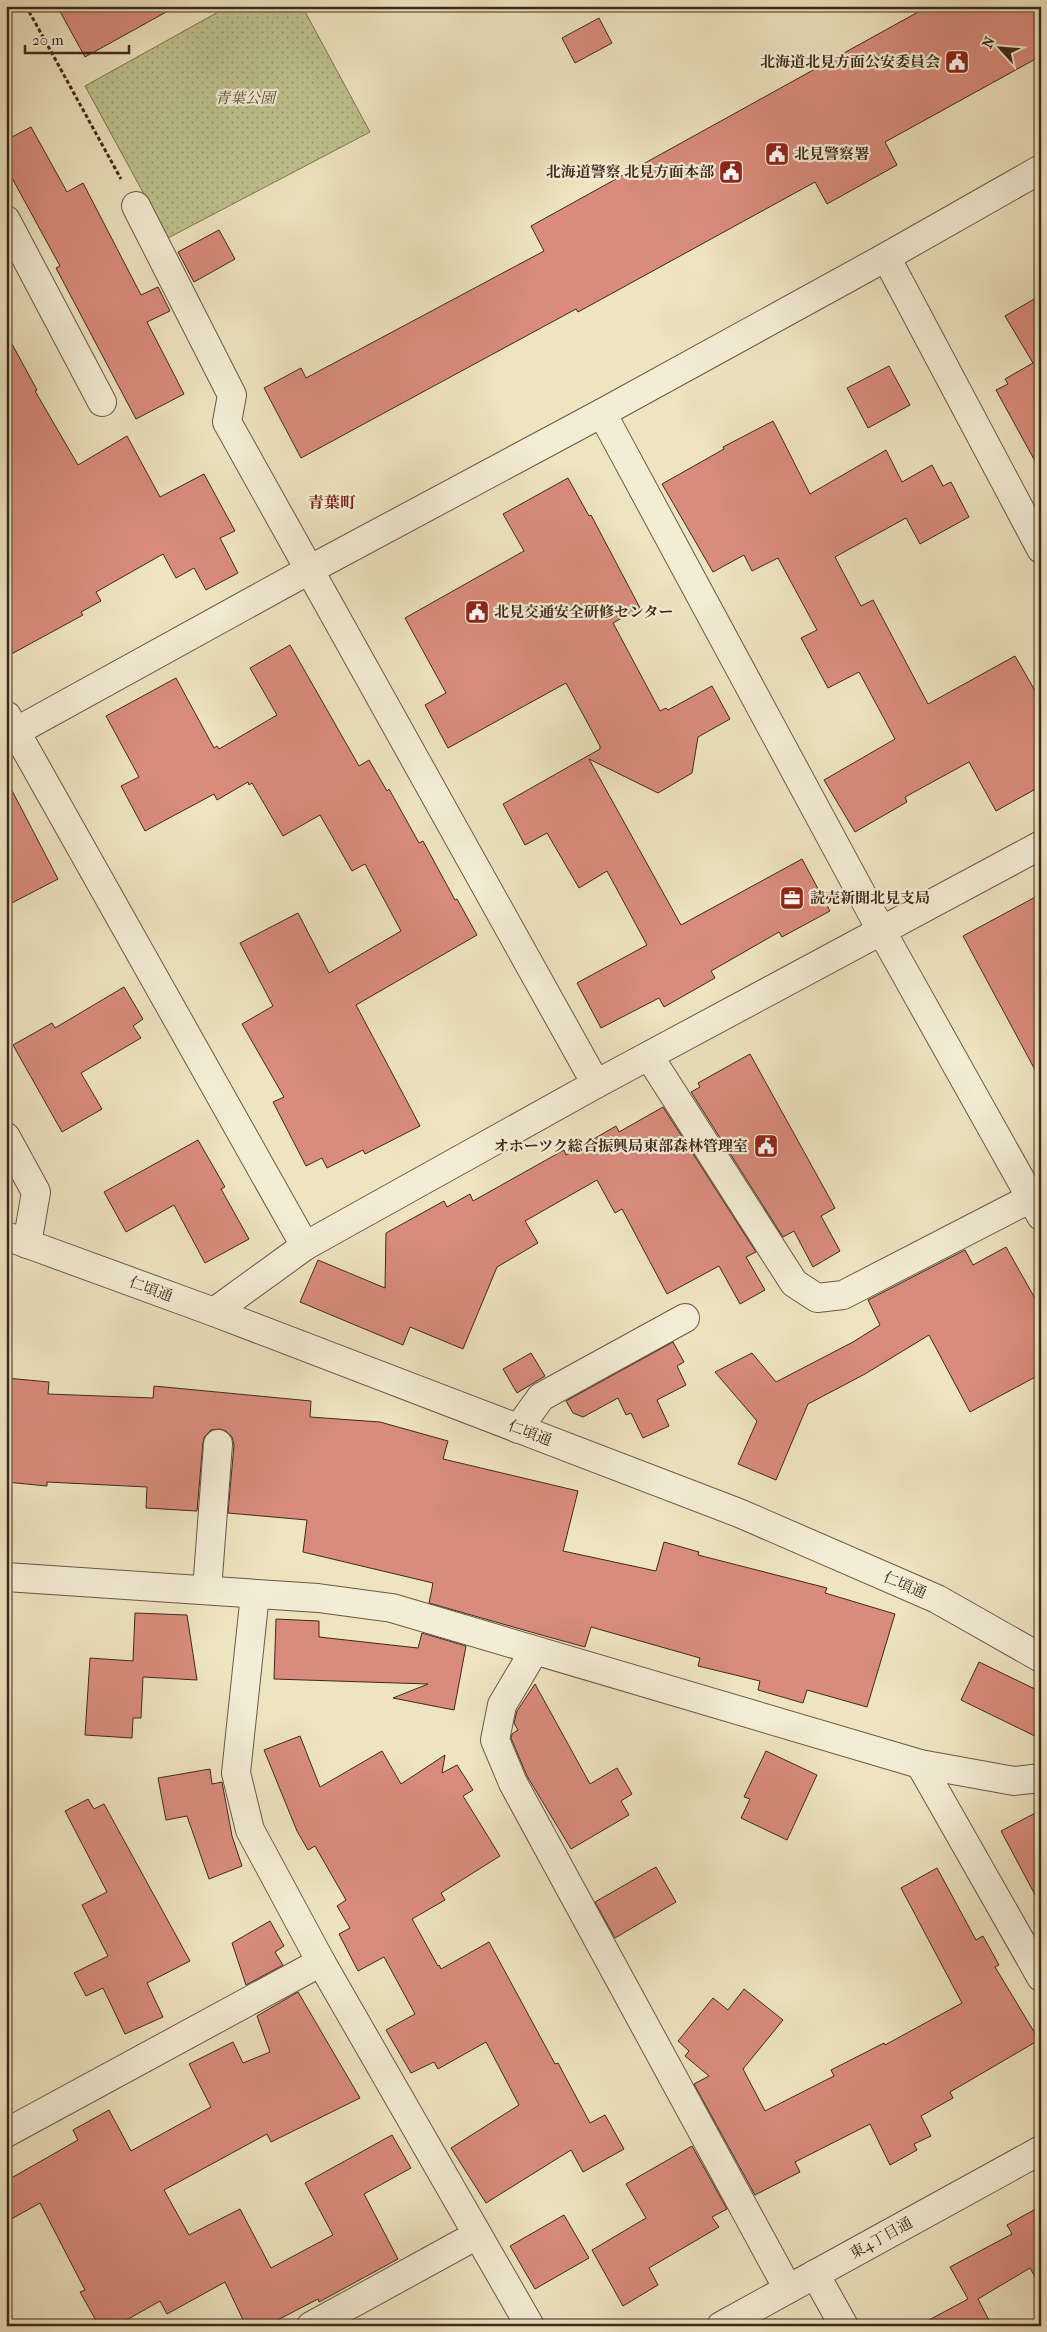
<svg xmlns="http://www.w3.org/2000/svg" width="1047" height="2332" viewBox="0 0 1047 2332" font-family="'IM FELL French Canon','Noto Serif JP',serif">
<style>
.park{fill:url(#park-dots);stroke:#7e7655}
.building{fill:#d98c7c;stroke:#3f291c}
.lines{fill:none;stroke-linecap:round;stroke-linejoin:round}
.minor-casing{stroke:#6b5845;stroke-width:30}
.path{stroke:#3f291c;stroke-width:3;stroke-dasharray:4 2.5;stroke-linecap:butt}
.minor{stroke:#f4edd6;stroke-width:28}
.labels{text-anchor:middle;stroke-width:4.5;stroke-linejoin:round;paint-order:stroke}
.poi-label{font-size:15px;font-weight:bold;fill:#3f291c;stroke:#f4edd6;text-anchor:end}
.park-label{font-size:15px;font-style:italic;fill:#5f4f38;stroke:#f4edd6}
.street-label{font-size:15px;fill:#3f291c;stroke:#f4edd6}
.neighbourhood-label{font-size:16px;font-weight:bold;fill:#7a1f14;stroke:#f4edd6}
</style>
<defs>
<pattern id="park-dots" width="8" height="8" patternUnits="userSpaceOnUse" patternTransform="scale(1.25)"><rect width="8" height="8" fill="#bec28e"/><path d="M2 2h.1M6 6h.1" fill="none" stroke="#9c9e73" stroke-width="1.8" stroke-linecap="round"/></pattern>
</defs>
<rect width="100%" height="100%" fill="#eee4c0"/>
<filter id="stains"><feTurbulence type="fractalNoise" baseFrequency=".004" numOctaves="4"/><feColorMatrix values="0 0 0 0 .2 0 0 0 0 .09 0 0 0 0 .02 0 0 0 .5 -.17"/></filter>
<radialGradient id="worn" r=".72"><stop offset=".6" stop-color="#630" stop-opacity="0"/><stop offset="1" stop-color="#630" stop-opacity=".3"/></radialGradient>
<path class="park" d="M229,6H302L370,132L168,238L85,86Z"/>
<g class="building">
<path d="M57,6H177L85,57Z"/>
<path d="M929,6H1041V56L885,142L897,165L827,204L815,182L578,312L576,309L301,458L264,388L301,368L306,378L544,251L531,226Z"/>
<path d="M599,18L612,43L575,63L562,38Z"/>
<path d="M31,127L67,192L83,183L141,295L158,287L170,311L147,322L184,394L136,419L56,268L60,266L6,167V140Z"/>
<path d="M219,230L235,259L194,282L178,252Z"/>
<path d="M1041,295V472L996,390L1008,384L1005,379L1033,363L1005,316Z"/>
<path d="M6,333L37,390L35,391L78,465L127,436L160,497L204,474L235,531L220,538L238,573L206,590L194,568L176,578L163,554L96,592L101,601L81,612L83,615L6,657Z"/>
<path d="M889,366L910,405L868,428L847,388Z"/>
<path d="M773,421L810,494L886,450L902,482L932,465L943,486L951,482L969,517L920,544L906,518L835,557L861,606L873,600L928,704L1015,656L1041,701V786L996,811L969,762L905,797L907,802L855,832L824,780L895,739L859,672L828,688L801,638L817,630L778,558L752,571L744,555L713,572L662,484L724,449L723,447Z"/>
<path d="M568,478L589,516L591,515L640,608L613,623L660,711L666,708L668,710L712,686L730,719L698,737L692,773L658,793L589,759L681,925L802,859L830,911L782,937L779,932L711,971L715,978L664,1007L659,998L601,1028L577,983L647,945L607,871L579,888L547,833L525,845L503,804L600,749V746L566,683L448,748L425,705L446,693L405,618L524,551L503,514Z"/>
<path d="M290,645L359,766L369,760L387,791L389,789L419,843L423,841L455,900L457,899L477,935L356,1005L420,1126L365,1154L363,1150L327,1168L322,1158L306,1166L273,1102L284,1097L242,1024L273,1006L240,943L298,913L329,973L401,931L365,864L352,871L320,815L283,836L252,783L249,785L248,782L217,800L214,794L145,831L121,786L139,777L106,716L176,678L214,748L217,746L219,749L277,715L250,668Z"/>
<path d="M6,779L58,879L6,906Z"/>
<path d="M1041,894V1081L963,936Z"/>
<path d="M124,987L143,1019L133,1026L141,1038L81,1073L102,1109L62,1132L13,1045L52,1023L55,1028Z"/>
<path d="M750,1054L835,1208L821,1216L840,1251L813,1267L794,1231L783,1237L691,1092L700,1087L698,1083Z"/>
<path d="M663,1107L756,1252L746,1257L765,1290L740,1304L719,1266L667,1294L622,1209L615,1213L597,1180L525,1221L538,1243L497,1267L463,1349L410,1327L403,1345L300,1302L318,1260L385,1288L386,1233L444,1201L447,1207L470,1194L473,1201L564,1150L566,1155L616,1126L619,1132Z"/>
<path d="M198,1140L225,1187L221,1189L249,1239L205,1263L174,1205L126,1232L104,1192Z"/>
<path d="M1006,1247L1041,1309V1374L970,1412L929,1335L865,1374L808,1404L776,1480L738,1464L757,1421L715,1372L752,1353L776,1382L853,1342L880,1325L868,1300L965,1250L973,1265Z"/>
<path d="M673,1342L684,1362L677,1366L686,1385L657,1400L669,1426L643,1438L631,1413L626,1415L618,1398L583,1417L573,1413L566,1401Z"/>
<path d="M531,1353L545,1376L517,1393L503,1369Z"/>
<path d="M6,1378L49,1382L48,1394L153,1398L154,1386L311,1401L310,1417L380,1422L448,1441L443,1459L578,1491L563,1551L656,1571L664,1542L699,1552L698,1555L827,1588L825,1593L895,1614L867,1707L807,1690L803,1703L758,1690L760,1681L698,1666L700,1658L591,1627L585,1647L545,1636L429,1603L433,1583L303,1552L307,1520L228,1513L234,1445L232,1437L226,1431L220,1429L211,1430L205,1436L203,1442L197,1511L146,1508L147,1487L47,1482V1486L6,1482Z"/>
<path d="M135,1613L187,1615L197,1680L143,1677L141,1718H133L132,1738L85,1735L90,1658L133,1661Z"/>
<path d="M276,1619L319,1621V1637L418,1648L422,1633L466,1646L454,1710L393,1698L428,1684L274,1679Z"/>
<path d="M979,1662L1041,1692V1739L961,1700Z"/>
<path d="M535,1684L590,1784L617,1768L632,1794L621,1801L629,1815L571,1849L527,1776L511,1738L512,1734L518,1730L514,1723L517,1711Z"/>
<path d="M300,1736L320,1787L382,1751L401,1784L445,1755L442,1773L457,1765L473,1790L463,1796L500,1856L441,1893L445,1900L412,1919L438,1966L439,1965L441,1969L489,1942L555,2064L558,2063L590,2123L605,2115L624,2149L583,2172L571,2150L486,2203L451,2148L519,2105L486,2042L438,2069L434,2062L411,2073L386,2030L415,2014L384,1957L358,1971L339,1934L350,1928L337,1906L346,1900L315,1846L308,1850L297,1831L264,1750Z"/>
<path d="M766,1751L817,1775L787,1840L741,1818L750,1799L744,1797Z"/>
<path d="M210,1769L212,1784L222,1782L232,1836L242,1866L209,1879L187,1816L166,1820L158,1778Z"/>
<path d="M88,1799L94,1809L104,1804L190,1961L147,1983L163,2017L125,2034L103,1988L86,1996L74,1973L108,1956L82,1905L107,1892L65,1811Z"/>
<path d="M1041,1810V1906L1001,1831Z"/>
<path d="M656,1867L676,1902L615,1938L595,1902Z"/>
<path d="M937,1868L976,1940L983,1936L999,1965L995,1967L1039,2040L950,2092L953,2098L921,2116L931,2136L914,2144L917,2150L890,2165L870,2124L795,2162L800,2172L755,2195L694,2084L709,2076L685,2056L689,2051L678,2041L713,1998L728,2010L744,1989L783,2020L743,2069L765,2111L834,2076L831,2070L884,2043L885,2045L962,2003L901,1888Z"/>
<path d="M270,1921L284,1946L275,1952L283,1965L246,1985L232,1943Z"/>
<path d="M298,1992L360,2098L271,2142L267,2134L164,2190L189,2235L240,2209L271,2268L333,2235L305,2183L392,2135L411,2168L364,2194L398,2259L319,2302L318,2299L266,2326H246L225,2282L167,2314L160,2301L116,2326H99L80,2292L85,2290L40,2203L6,2222V2181L78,2140L73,2130L109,2110L131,2151L211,2107L189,2064L233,2042L243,2063L270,2052L257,2016Z"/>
<path d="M692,2146L727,2209L712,2217L719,2227L649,2268L658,2285L623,2306L592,2250L646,2218L626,2184Z"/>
<path d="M1041,2206V2288L1030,2268L978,2299L992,2326H918L968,2299L950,2267L1012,2234L1007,2225Z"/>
<path d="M564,2215L589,2258L535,2289L510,2246Z"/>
</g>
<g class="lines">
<defs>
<g id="minor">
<path d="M136,206L232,395L227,422L596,1084"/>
<path d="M6,220L102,402"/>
<path d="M886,257L1041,549"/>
<path d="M602,413L881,930L1041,1216"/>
<path d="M7,716L305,1246"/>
<path d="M6,737L309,570L602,413L886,257L1041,169"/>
<path d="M649,1056L794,1283L817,1298L843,1295L1031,1198"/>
<path d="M6,1137L36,1192L27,1244"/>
<path d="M6,1236L214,1312L739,1513L937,1599L1041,1658"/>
<path d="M214,1312L305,1246L596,1084L1041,845"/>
<path d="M518,1429L541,1397L685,1318"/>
<path d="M6,1577L318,1598L392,1608L920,1764L1014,1781L1041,1778"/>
<path d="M207,1590L218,1444"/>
<path d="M255,1594L236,1773L250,1830L321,1962L530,2326"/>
<path d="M534,1651L502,1705L495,1740L513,1783L788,2289"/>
<path d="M920,1764L1041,1977"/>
<path d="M6,2133L321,1962"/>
<path d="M815,2274L844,2326"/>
<path d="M311,2326L477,2235"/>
<path d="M721,2326L1041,2150"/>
</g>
</defs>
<use href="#minor" class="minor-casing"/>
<path class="path" d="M26,6L121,179"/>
<use href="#minor" class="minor"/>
</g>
<defs>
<symbol id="civic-square" viewBox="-11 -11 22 22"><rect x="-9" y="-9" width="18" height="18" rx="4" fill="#8f2418" stroke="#f4edd6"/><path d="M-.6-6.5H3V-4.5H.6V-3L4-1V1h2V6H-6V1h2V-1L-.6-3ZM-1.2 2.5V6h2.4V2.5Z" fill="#fff"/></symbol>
<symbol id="office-square" viewBox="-11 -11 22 22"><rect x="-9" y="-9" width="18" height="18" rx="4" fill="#8f2418" stroke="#f4edd6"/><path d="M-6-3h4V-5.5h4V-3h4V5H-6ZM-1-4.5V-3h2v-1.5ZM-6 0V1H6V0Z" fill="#fff"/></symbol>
</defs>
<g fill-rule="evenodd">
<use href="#civic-square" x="943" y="48" width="28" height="28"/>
<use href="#civic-square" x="763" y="140" width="28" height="28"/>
<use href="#civic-square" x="717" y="158" width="28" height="28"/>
<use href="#civic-square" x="463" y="598" width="28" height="28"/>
<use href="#office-square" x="778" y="884" width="28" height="28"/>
<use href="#civic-square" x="752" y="1132" width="28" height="28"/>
</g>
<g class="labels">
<g class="poi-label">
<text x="940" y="67">北海道北見方面公安委員会</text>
<text x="794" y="159" text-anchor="start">北見警察署</text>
<text x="714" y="177">北海道警察 北見方面本部</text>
<text x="494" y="617" text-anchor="start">北見交通安全研修センター</text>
<text x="810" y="903" text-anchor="start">読売新聞北見支局</text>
<text x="748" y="1151">オホーツク総合振興局東部森林管理室</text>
</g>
<g class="park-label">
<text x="245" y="103">青葉公園</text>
</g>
<g class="street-label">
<text transform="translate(151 1289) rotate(20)" y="5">仁頃通</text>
<text transform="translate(530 1433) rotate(21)" y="5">仁頃通</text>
<text transform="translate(905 1585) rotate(23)" y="5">仁頃通</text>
<text transform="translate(881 2238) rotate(-29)" y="5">東4丁目通</text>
</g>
<g class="neighbourhood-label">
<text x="332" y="508">青葉町</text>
</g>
</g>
<rect width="1047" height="2332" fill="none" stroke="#eee4c0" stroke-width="25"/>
<rect x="8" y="8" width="1032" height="2317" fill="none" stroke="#3f291c" stroke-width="2.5"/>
<rect x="12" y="12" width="1022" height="2307" fill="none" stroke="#3f291c"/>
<g transform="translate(1000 48) rotate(296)" stroke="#f4edd6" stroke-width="4" paint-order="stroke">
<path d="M0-4L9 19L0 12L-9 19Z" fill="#3f291c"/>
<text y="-8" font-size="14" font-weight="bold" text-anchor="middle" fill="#3f291c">N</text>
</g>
<path d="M25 45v8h104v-8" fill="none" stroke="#3f291c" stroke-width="2.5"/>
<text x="32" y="45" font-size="15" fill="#3f291c" stroke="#f4edd6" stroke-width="4" paint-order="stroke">20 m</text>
<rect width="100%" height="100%" filter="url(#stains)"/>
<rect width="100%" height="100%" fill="url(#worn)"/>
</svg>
